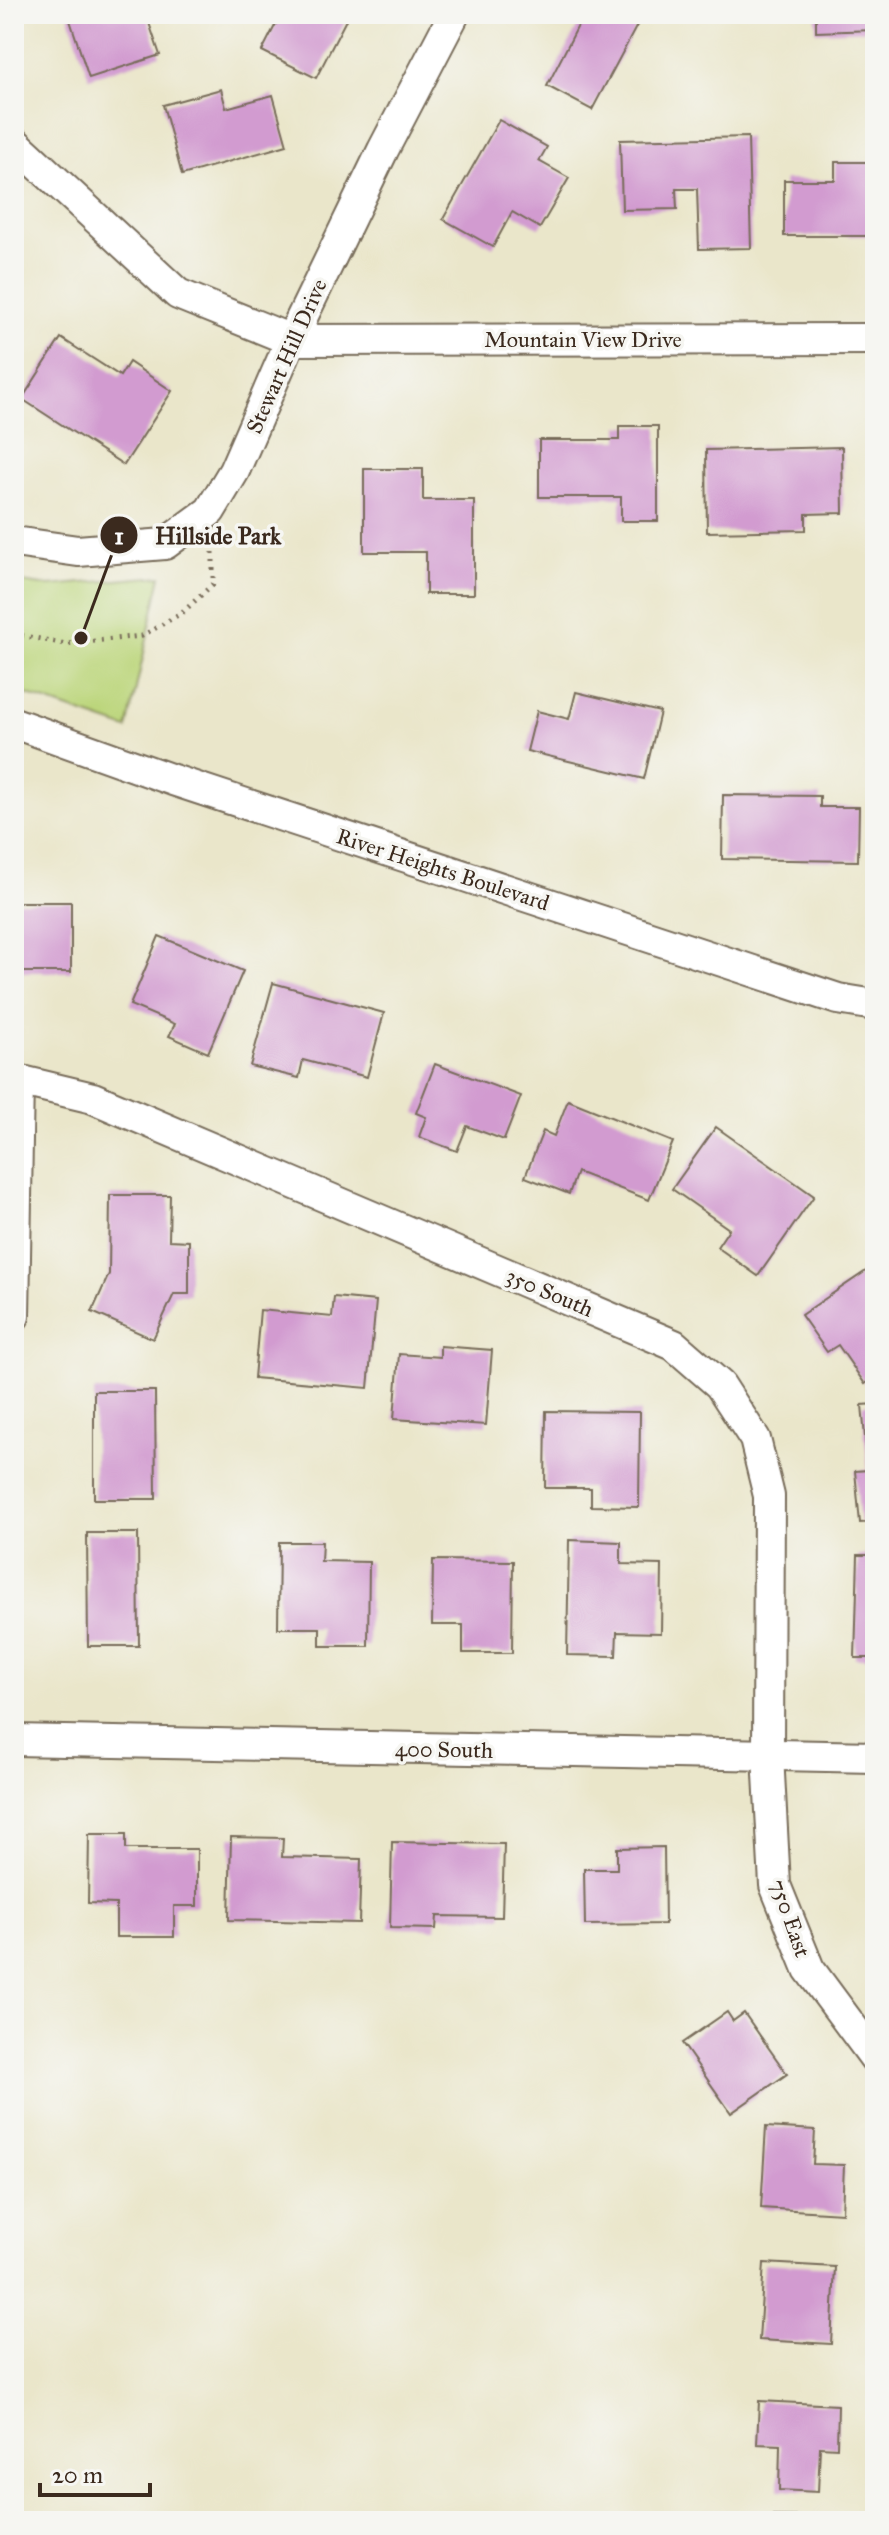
<svg xmlns="http://www.w3.org/2000/svg" width="889" height="2535" viewBox="0 0 889 2535" font-family="'IM FELL Great Primer',serif">
<style>
.green{fill:#bcd67b;stroke:#7c804c;stroke-width:2}
.building{fill:#d29bd0}
.lines{fill:none;stroke-linecap:round;stroke-linejoin:round}
.minor-casing{stroke:#786c5a;stroke-width:34}
.path{stroke:#786c5a;stroke-width:5;stroke-dasharray:2 6;stroke-linecap:butt}
.minor{stroke:#fff;stroke-width:30}
.labels{text-anchor:middle;stroke-width:7;stroke-linejoin:round;paint-order:stroke}
.street-label{font-size:22px;fill:#3b2a1e;stroke:#f6f6f2}
.leader{fill:none;stroke:#3b2a1e;stroke-width:3}
.callout-dot{fill:#3b2a1e;stroke:#f6f6f2;stroke-width:3}
.mark-label{font-size:24px;text-anchor:middle;font-weight:bold;fill:#fff}
.callout-label{font-size:24px;text-anchor:middle;font-weight:bold;fill:#3b2a1e;stroke:#f6f6f2;stroke-width:7;stroke-linejoin:round;paint-order:stroke}
</style>
<rect width="100%" height="100%" fill="#f6f6f2"/>
<filter id="ink" filterUnits="userSpaceOnUse"><feTurbulence type="fractalNoise" baseFrequency=".0125" numOctaves="2"/><feDisplacementMap in="SourceGraphic" scale="16" xChannelSelector="R" yChannelSelector="G"/><feConvolveMatrix kernelMatrix="1 2 1 2 8 2 1 2 1" color-interpolation-filters="sRGB"/></filter>
<filter id="wash" filterUnits="userSpaceOnUse"><feTurbulence type="fractalNoise" baseFrequency=".006" numOctaves="4" result="noise"/><feDisplacementMap in="SourceGraphic" scale="32" xChannelSelector="R" yChannelSelector="G"/><feGaussianBlur stdDeviation="1.8" result="paint"/><feColorMatrix in="noise" values="0 0 0 0 0 0 0 0 0 0 0 0 0 0 0 0 0 1.4 0 .05"/><feComposite in="paint" operator="in"/></filter>
<g filter="url(#wash)">
<rect width="100%" height="100%" fill="#eae6ca"/>
<path class="green" d="M161,576L127,729L14,690V581L49,586Z"/>
<g id="blocks">
<g class="building">
<path d="M68,14H146L160,55L89,78Z"/>
<path d="M281,14H349L316,78L262,51Z"/>
<path d="M574,14H643L592,110L547,86L582,18Z"/>
<path d="M816,14H875V30L816,32Z"/>
<path d="M221,89L226,108L273,95L287,145L182,175L163,105Z"/>
<path d="M499,120L547,147L539,161L569,178L540,228L512,212L493,247L443,219Z"/>
<path d="M748,137L751,248L699,249L697,189H676L677,209L622,210L620,140Z"/>
<path d="M835,162H875V236H784V180H835Z"/>
<path d="M61,338L120,376L129,362L172,391L124,465L22,399Z"/>
<path d="M619,426H658V521H621V497H539V440H619Z"/>
<path d="M842,447L843,513L806,514V530L707,532L706,450Z"/>
<path d="M364,469H423V500H474V594H426V552H364Z"/>
<path d="M576,692L660,712L644,779L527,751L537,711L569,719Z"/>
<path d="M723,795L820,796V807H859L858,861L722,859Z"/>
<rect x="14" y="902" width="57" height="70"/>
<path d="M159,936L243,971L208,1053L169,1036L175,1024L130,1005Z"/>
<path d="M273,983L384,1013L367,1077L303,1060L299,1078L250,1066Z"/>
<path d="M435,1064L521,1096L504,1140L467,1126L457,1151L419,1137L426,1117L416,1113Z"/>
<path d="M568,1100L673,1142L649,1200L577,1172L569,1194L525,1177L543,1131L554,1136Z"/>
<path d="M716,1127L814,1196L758,1276L717,1247L729,1229L672,1189Z"/>
<path d="M110,1195H170L169,1240L189,1241V1294H174L153,1339L92,1312L109,1274Z"/>
<path d="M875,1265V1377L865,1384L838,1345L827,1352L801,1315Z"/>
<path d="M334,1297L376,1301L368,1388L254,1378L260,1310L332,1317Z"/>
<path d="M440,1346L492,1350L486,1425L394,1419L399,1354L440,1357Z"/>
<path d="M94,1391H155L156,1499H94Z"/>
<path d="M875,1404V1522L860,1523L855,1471L868,1470L862,1405Z"/>
<path d="M546,1411L640,1412L639,1507L591,1506V1488H545Z"/>
<path d="M87,1533H138L139,1646H88Z"/>
<path d="M569,1540L621,1542V1564L662,1565L661,1633L617,1632L616,1656L567,1655Z"/>
<path d="M279,1542H322L321,1561L369,1562L368,1646H320V1628H278Z"/>
<path d="M858,1555H875V1658H855Z"/>
<path d="M433,1560L513,1561L512,1653H463V1625H432Z"/>
<path d="M89,1834H126V1849H197V1906H174V1937H116V1904L88,1903Z"/>
<path d="M231,1837L283,1838L282,1857L361,1859L359,1923L229,1920Z"/>
<path d="M392,1842L504,1844L502,1917L437,1916L436,1929L390,1928Z"/>
<path d="M664,1847L665,1924L585,1925L584,1869H617V1848Z"/>
<path d="M727,2012L733,2021L744,2013L787,2074L731,2113L682,2043Z"/>
<path d="M766,2127L815,2130L813,2164L844,2165L842,2213L761,2208Z"/>
<path d="M764,2263L835,2267L831,2344L759,2340Z"/>
<path d="M759,2401L838,2405L837,2448L820,2447L818,2492L779,2490L780,2445L757,2444Z"/>
<path d="M748,2516L827,2517V2521H748Z"/>
</g>
</g>
</g>
<g filter="url(#ink)">
<use href="#blocks" fill-opacity="0" stroke="#786c5a" stroke-width="2"/>
<g class="lines">
<defs>
<g id="minor">
<path d="M14,142L178,294L291,340L875,339"/>
<path d="M14,542L78,551L165,544L210,511L234,471L291,340L383,150L454,14"/>
<path d="M14,723L173,780L838,999L875,1005"/>
<path d="M14,1079L93,1098L674,1345L720,1385L755,1439L769,1496L768,1755L775,1885L809,1969L875,2058"/>
<path d="M14,1316L18,1080"/>
<path d="M14,1740L875,1757"/>
</g>
</defs>
<use href="#minor" class="minor-casing"/>
<path class="path" d="M14,634L66,644L142,636L183,612L213,584V551"/>
<use href="#minor" class="minor"/>
</g>
</g>
<g class="labels">
<g class="street-label">
<text x="583" y="347">Mountain View Drive</text>
<text transform="translate(286 356) rotate(-66)" y="8">Stewart Hill Drive</text>
<text transform="translate(443 869) rotate(18)" y="8">River Heights Boulevard</text>
<text transform="translate(550 1292) rotate(23)" y="8">350 South</text>
<text transform="translate(444 1749) rotate(1)" y="8">400 South</text>
<text transform="translate(791 1918) rotate(71)" y="8">750 East</text>
</g>
</g>
<path class="leader" d="M81 638L119 535"/>
<g class="callout-dot">
<circle cx="81" cy="638" r="8"/>
<circle cx="119" cy="535" r="20"/>
</g>
<g class="mark-label">
<text x="119" y="544">1</text>
</g>
<g class="callout-label">
<text x="218" y="544">Hillside Park</text>
</g>
<rect width="889" height="2535" fill="none" stroke="#f6f6f2" stroke-width="48"/>
<path d="M40 2483v12h110v-12" fill="none" stroke="#3b2a1e" stroke-width="4"/>
<text x="52" y="2483" font-size="24" fill="#3b2a1e" stroke="#f6f6f2" stroke-width="6" paint-order="stroke">20 m</text>
</svg>
